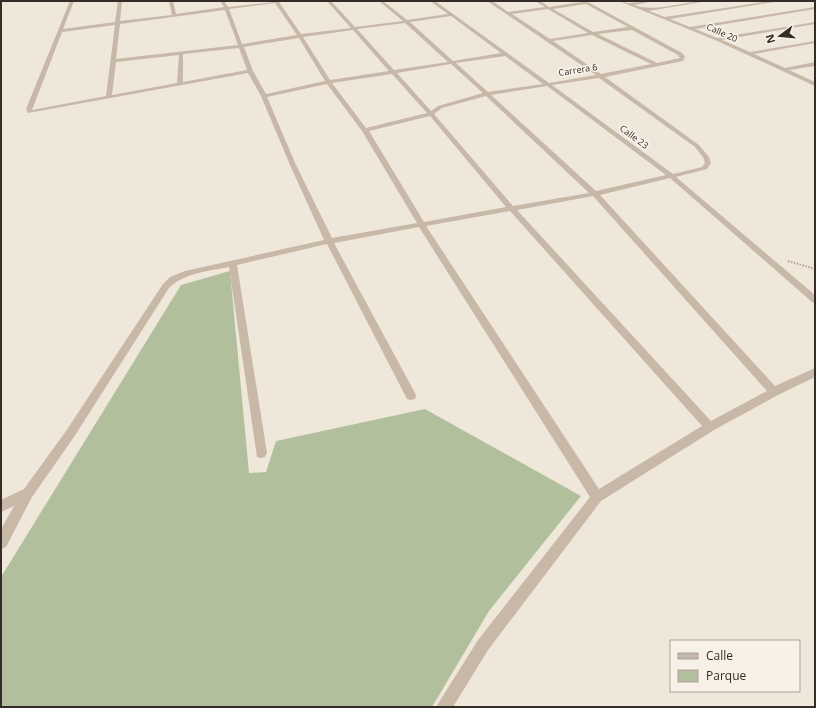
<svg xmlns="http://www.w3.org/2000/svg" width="816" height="708" viewBox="0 0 816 708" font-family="'Open Sans',sans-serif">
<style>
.green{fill:#b2bf9c}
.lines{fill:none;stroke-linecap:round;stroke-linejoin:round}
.path{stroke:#b4a292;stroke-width:2;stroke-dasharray:1.5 1.5;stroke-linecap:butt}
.minor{fill:#c8b8a8;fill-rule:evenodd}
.labels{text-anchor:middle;stroke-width:3.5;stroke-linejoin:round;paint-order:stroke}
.far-street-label{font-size:9px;fill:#352c28;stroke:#f8f1e7}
</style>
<rect width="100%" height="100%" fill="#f0e7db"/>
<path class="green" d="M230,271L249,473L266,472L276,441L425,409L581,496L489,611L432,707H1V577L181,285Z"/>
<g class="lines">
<path class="path" d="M788,261L815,269"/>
<g class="minor">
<path d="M70,1H74L63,29L115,22L118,1H122L120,21L172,15L169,1H173L176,14L224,7L220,1H224L228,7L283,1L279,2L301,34L351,28L327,1H331L355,27L403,21L379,1H383L407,20L448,14L430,1H435L549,83L596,75L487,1H492L508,12L545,7L535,1H540L549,7L582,2L581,1L588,2L682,53L685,57L683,61L605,77L699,145L709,157L711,163L707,169L676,177L815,295V303L812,302L670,178L600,195L775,386L815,368V377L778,395L714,430L601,501L488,650L453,707H436L478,640L590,497L419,227L334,243L415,393L416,396L415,399L411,400L407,399L327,244L237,265L267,453L265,457L261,458L257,457L229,267C209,271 184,273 169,288L74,437L32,497L6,547L1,549V529L14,506L1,512V500L24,489L66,431L163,284L170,277L185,271L324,240L290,165L261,96L248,73L28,113L26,109ZM275,3L297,35L242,44L229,9ZM586,4L628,27L593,32L553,9ZM548,9L588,33L550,39L512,14ZM225,10L238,45L116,59L120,24ZM451,16L501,53L453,61L410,22ZM405,23L448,62L394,70L357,29ZM115,25L106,96L32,110L62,32ZM353,30L389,71L330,80L303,37ZM632,30L678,55L680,58L657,63L598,34ZM592,35L651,64L601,74L553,41ZM299,38L325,81L266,94L253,71L244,47ZM239,48L247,70L183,82V54ZM179,55L177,83L112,95L116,62ZM505,56L543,84L488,92L456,63ZM451,64L483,93L438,106L431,111L397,73ZM392,74L427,113L366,128L332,83ZM599,78L695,147L703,157L705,163L702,167L673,174L552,85ZM327,84L362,131L417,223L332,238L296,165L267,97ZM547,86L666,175L596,191L491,95ZM486,96L589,193L513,206L434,114L442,108ZM430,116L506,207L424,222L369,131ZM593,196L767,391L711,421L517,210ZM510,211L702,426L599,489L426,226Z"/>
<path d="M619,1L629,3L654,1L634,5C656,13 683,1 707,1L649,11L665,17L770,1H780L670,19L690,27L815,7V9L695,29L717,38L815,22V24L722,40L750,52L815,41V43L754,54L785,68L815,62V66L789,70L815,82V86L715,40Z"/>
</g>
</g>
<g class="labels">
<g class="far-street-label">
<text transform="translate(722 33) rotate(24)" y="3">Calle 20</text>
<text transform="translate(578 70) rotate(-9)" y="3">Carrera 6</text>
<text transform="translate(634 137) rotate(37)" y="3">Calle 23</text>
</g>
</g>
<rect width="816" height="708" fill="none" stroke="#352c28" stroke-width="4"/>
<rect x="670" y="640" width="130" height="52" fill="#f8f1e7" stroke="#aaa29b"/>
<rect x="678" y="653" width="20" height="6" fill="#c8b8a8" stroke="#aaa29b"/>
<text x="706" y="660" font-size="12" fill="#352c28">Calle</text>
<rect x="678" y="670" width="20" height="12" fill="#b2bf9c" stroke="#aaa29b"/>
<text x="706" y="680" font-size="12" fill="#352c28">Parque</text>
<g transform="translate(780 36) rotate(254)" stroke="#f8f1e7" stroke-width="3" paint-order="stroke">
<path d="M0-3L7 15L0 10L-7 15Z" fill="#352c28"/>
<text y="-6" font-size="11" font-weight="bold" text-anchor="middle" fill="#352c28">N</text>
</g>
</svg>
